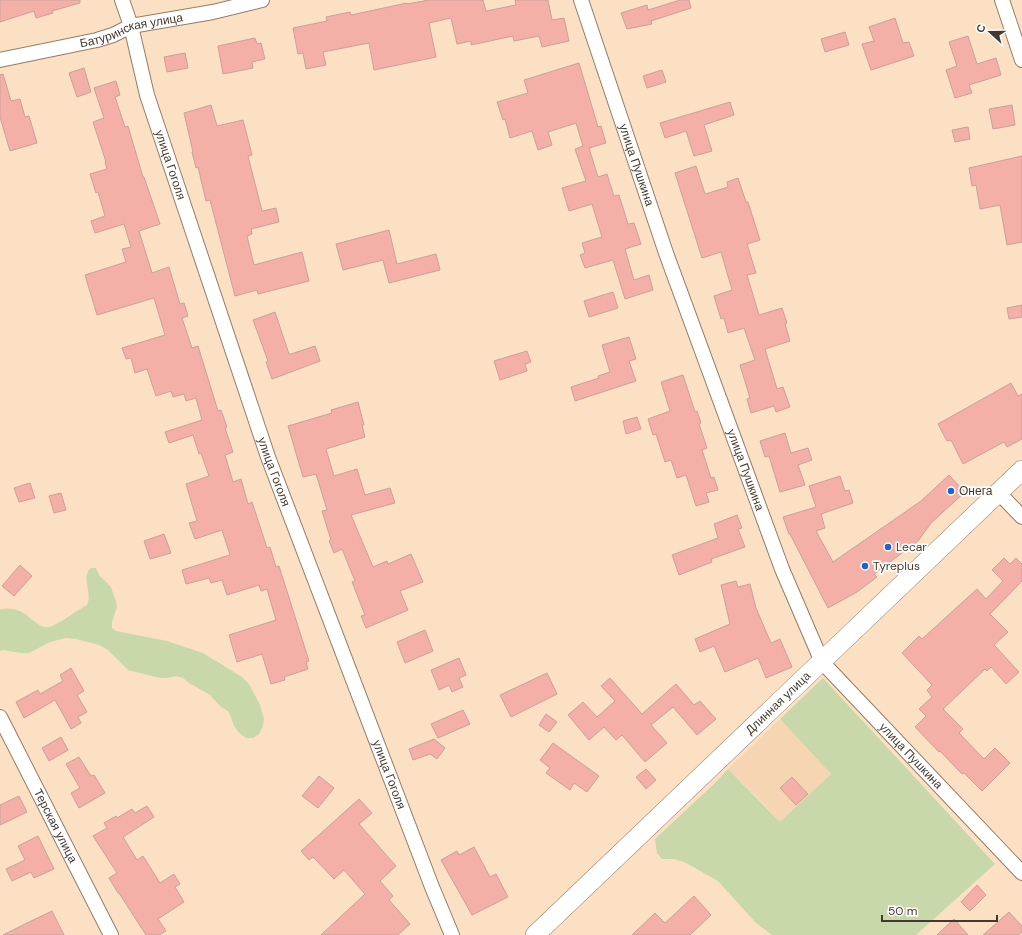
<svg xmlns="http://www.w3.org/2000/svg" width="1022" height="935" viewBox="0 0 1022 935" font-family="'DM Sans',sans-serif">
<style>
.built{fill:#f6d5b3}
.green{fill:#c8d8ab}
.building{fill:#f4afa6;stroke:#c9a19c}
.lines{fill:none;stroke-linecap:round;stroke-linejoin:round}
.street-casing{stroke:#957c63;stroke-width:16}
.secondary-casing{stroke:#957c63;stroke-width:20}
.street{stroke:#fff;stroke-width:14}
.secondary{stroke:#fff;stroke-width:19}
.poi-dot{fill:#1e63ce;stroke:#fff;stroke-width:1.5}
.labels{text-anchor:middle;stroke-width:3.5;stroke-linejoin:round;paint-order:stroke}
.street-label{font-size:12px;fill:#44392e;stroke:#fff}
.poi-label{font-size:12px;fill:#44392e;stroke:#fff;text-anchor:start}
</style>
<rect width="100%" height="100%" fill="#fce0c4"/>
<path class="built" d="M780,719L831,774L780,822L759,799L728,769Z"/>
<g class="green">
<path d="M91,568H96L99,575L111,587L116,602L117,607L112,622V628L116,631L167,641L203,653L242,677L249,684L260,705L264,719L263,726L259,734L253,738H246L239,733L234,726L229,712L220,706L210,695L189,683L183,678L176,676L168,678H160L128,670L108,650L99,645L76,639L66,638L50,642L29,653H21L3,650L0,651V609C7,608 15,608 22,612C30,616 39,629 49,627C56,626 79,609 87,605C93,593 80,577 91,568Z"/>
<path d="M823,678L995,864L916,935H772L756,923L718,881L686,863L674,859H662L657,853L655,839L714,784L728,769L780,822L831,774L780,719Z"/>
</g>
<g class="building">
<path d="M0,0H80V3L52,11L53,13L36,18L34,11L0,22Z"/>
<path d="M429,0H483L486,11L516,5L515,0H548L552,20L564,18L569,41L542,47L539,36L514,41L513,36L471,45V41L457,44L451,18L429,23L436,57L374,70L369,43L323,52L326,65L306,69L303,53L298,54L293,28L327,21L326,17L350,12L351,15L407,3V4Z"/>
<path d="M680,0H689L691,8L651,21L652,24L627,29L621,13L647,5L648,10Z"/>
<path d="M895,18L903,43L909,42L914,56L871,70L862,44L874,41L869,27Z"/>
<path d="M845,32L849,45L825,52L821,39Z"/>
<path d="M968,36L977,64L996,58L1001,75L969,85L972,93L955,98L946,70L957,66L949,42Z"/>
<path d="M255,38L257,44L261,43L265,59L252,62L253,68L223,74L218,46Z"/>
<path d="M185,53L188,68L167,72L164,57Z"/>
<path d="M579,63L598,127L601,126L606,143L589,148L598,177L607,174L614,196L619,195L628,224L634,223L641,244L625,249L634,280L649,275L653,290L625,299L613,260L585,268L580,255L585,253L582,243L602,237L592,204L569,211L562,188L586,181L575,149L583,146L576,123L548,132L552,145L538,150L532,131L510,138L505,119L503,120L497,102L528,93L524,80Z"/>
<path d="M84,68L91,92L77,97L69,73Z"/>
<path d="M662,70L666,82L647,88L643,76Z"/>
<path d="M3,74L11,101L20,99L25,117L29,116L37,143L10,151L0,117V75Z"/>
<path d="M116,81L120,95L115,97L125,127L128,126L143,177H144L160,224L139,231L152,273L169,267L180,304L184,303L188,316L182,318L192,348L198,346L218,411L221,410L227,427L225,428L233,452L225,455L233,482L241,479L248,504L252,502L267,548L270,547L276,567L279,566L309,661L306,662L308,669L284,677L285,680L271,684L262,654L237,662L229,635L276,620L267,589L261,591L259,585L227,595L222,580L211,583L209,578L186,584L182,570L230,555L222,530L195,539L189,523L197,521L186,484L209,476L201,453L199,454L193,435L169,443L165,432L202,420L196,398L186,401L184,394L173,397L171,391L156,396L147,369L135,373L131,358L126,359L122,348L165,335L154,298L97,315L85,275L126,262L122,249L131,247L124,224L95,233L91,221L105,216L98,192L96,193L90,174L107,169L105,162H106L93,122L104,118L94,88Z"/>
<path d="M730,102L734,115L704,125L712,151L694,156L686,131L665,138L660,123Z"/>
<path d="M211,105L217,126L243,120L252,155L248,156L262,211L276,208L279,222L251,229L252,234L247,236L254,265L302,252L309,281L258,294L257,290L235,296L210,200L206,201L198,167L196,168L192,152H193L184,113Z"/>
<path d="M1012,105L1015,125L993,129L989,109Z"/>
<path d="M968,127L970,139L955,142L952,130Z"/>
<path d="M1022,156V242L1007,245L1000,205L980,209L976,185L972,186L969,168Z"/>
<path d="M696,166L705,194L728,187L727,182L738,178L746,202H748L760,240L747,244L756,273L747,275L759,315L782,308L787,323L785,324L790,341L765,349L777,389L783,387L790,407L776,412L774,406L751,413L747,399L750,398L740,365L755,360L744,328L728,333L724,318L721,319L714,296L732,290L721,252L702,258L675,173Z"/>
<path d="M389,230L397,264L436,254L440,270L389,283L383,260L343,270L336,244Z"/>
<path d="M613,292L618,308L589,317L584,301Z"/>
<path d="M1022,305V317L1009,319L1007,308Z"/>
<path d="M275,312L289,354H291L315,346L320,361L272,379L266,362L268,361L253,320Z"/>
<path d="M629,337L636,359L629,361L636,381L575,401L571,387L599,378L598,376L610,372L602,345Z"/>
<path d="M527,351L531,362L525,364L527,371L500,380L494,361Z"/>
<path d="M683,375L695,412L697,411L701,423L699,424L707,448L702,450L711,478L714,477L718,490L706,493L709,502L696,506L686,475L677,478L671,460L665,462L656,434L653,435L648,419L670,411L661,382Z"/>
<path d="M1011,383L1018,396L1022,394V439L1007,447L1004,442L963,464L951,440L947,441L938,424Z"/>
<path d="M358,402L364,425H362L365,437L326,449L334,476L357,469L365,495L390,488L395,503L351,515L373,567L387,561L388,564L411,554L423,582L400,591L408,610L366,628L361,616L365,615L352,582L355,581L342,549L334,553L329,541L331,540L322,511L327,510L316,474L303,477L288,426L332,413L331,410Z"/>
<path d="M637,417L641,429L626,434L623,421Z"/>
<path d="M785,433L791,453L808,448L812,460L798,465L805,485L780,492L769,456L765,457L760,441Z"/>
<path d="M949,475L965,492L931,523L918,541L874,574L877,577L857,592L828,608L790,534H789L783,517L816,507L809,486L840,476L845,491L849,490L853,503L821,514L825,528L816,531L833,562L921,501Z"/>
<path d="M30,483L35,498L19,502L14,488Z"/>
<path d="M61,493L66,510L54,513L49,496Z"/>
<path d="M737,515L742,528L738,529L745,547L711,559L712,562L679,575L672,555L718,538L714,524Z"/>
<path d="M164,534L171,553L150,559L144,541Z"/>
<path d="M1004,558L1010,564L1016,558L1022,564V581L990,614L1008,632L994,645L1019,672L1006,684L991,667L987,671L985,669L943,709L963,729L959,733L984,759L995,748L1010,763L982,791L964,773L962,774L940,751L939,752L915,727L926,716L919,709L932,697L927,690L932,685L902,653L919,636L922,639L977,589L986,599L1003,581L992,570Z"/>
<path d="M20,565L32,576L14,596L2,586Z"/>
<path d="M736,581L738,587L750,584L756,608L771,643L780,639L792,667L766,678L758,658L725,672L714,646L700,652L695,639L730,624L721,585Z"/>
<path d="M425,630L433,651L405,663L397,642Z"/>
<path d="M459,658L466,675L459,678L463,687L452,692L449,685L439,690L431,670Z"/>
<path d="M71,668L84,691L77,695L87,712L78,717L81,723L71,729L55,700L24,718L16,702L38,690L40,694L63,681L60,675Z"/>
<path d="M547,673L557,694L511,717L500,695Z"/>
<path d="M610,678L642,714L676,684L694,705L700,701L716,719L697,735L673,707L651,725L667,743L645,762L622,735L616,740L604,727L589,740L568,715L583,702L597,717L615,701L601,686Z"/>
<path d="M463,710L470,724L438,738L431,724Z"/>
<path d="M546,714L557,722L549,732L539,725Z"/>
<path d="M61,737L68,750L49,761L42,748Z"/>
<path d="M434,739L445,748L437,759L430,754L413,760L409,749Z"/>
<path d="M553,743L599,776L587,792L574,783L570,790L546,773L550,768L540,760Z"/>
<path d="M79,757L91,776L94,775L105,793L79,808L71,793L80,788L66,764Z"/>
<path d="M646,769L656,780L646,789L636,777Z"/>
<path d="M319,776L334,788L318,808L302,796Z"/>
<path d="M792,777L808,794L796,805L780,788Z"/>
<path d="M19,796L27,812L0,825V805Z"/>
<path d="M359,799L372,813L359,824L396,866L380,881L393,896L389,900L410,924L398,935H321L365,894L344,870L334,879L313,857L309,860L301,851Z"/>
<path d="M147,806L154,817L123,837L137,860L143,856L160,883L174,874L180,884L175,887L184,902L158,919L166,931L159,935H146L119,893H118L109,878L117,873L93,836L107,828L104,823L116,816L117,818L132,809L135,813Z"/>
<path d="M38,836L54,869L34,878L31,872L12,881L6,869L25,860L18,846Z"/>
<path d="M474,847L490,877L496,874L508,897L472,915L441,860L457,851L459,855Z"/>
<path d="M977,885L986,895L970,911L961,902Z"/>
<path d="M694,896L711,915L690,935H632L655,913L665,923Z"/>
<path d="M52,911L64,935H3L27,923Z"/>
<path d="M1009,912L1022,926V932L1018,935H983Z"/>
<path d="M954,919L968,935H937Z"/>
</g>
<g class="lines">
<defs>
<g id="street">
<path id="s1" d="M122,0L131,26L147,95L268,457L432,887L452,935"/>
<path id="s2" d="M581,0L666,253L782,569L822,662L1022,873"/>
<path d="M1002,0L1022,60"/>
<path id="s3" d="M0,60L97,40L113,35L131,26L213,12L262,0"/>
<path d="M999,493L1022,517"/>
<path id="s4" d="M0,717L111,935"/>
</g>
<g id="secondary">
<path id="s5" d="M535,935L1022,470"/>
</g>
</defs>
<use href="#street" class="street-casing"/>
<use href="#secondary" class="secondary-casing"/>
<use href="#street" class="street"/>
<use href="#secondary" class="secondary"/>
</g>
<g class="poi-dot">
<circle cx="951" cy="491" r="4"/>
<circle cx="888" cy="547" r="4"/>
<circle cx="865" cy="566" r="4"/>
</g>
<g class="labels">
<g class="street-label">
<text dy="4" stroke="none"><textPath href="#s3" startOffset="135">Батуринская улица</textPath></text>
<text dy="4" stroke="none"><textPath href="#s1" startOffset="172">улица Гоголя</textPath></text>
<text dy="4" stroke="none"><textPath href="#s2" startOffset="174">улица Пушкина</textPath></text>
<text dy="4" stroke="none"><textPath href="#s2" startOffset="498">улица Пушкина</textPath></text>
<text dy="4" stroke="none"><textPath href="#s1" startOffset="496">улица Гоголя</textPath></text>
<text dy="4" stroke="none"><textPath href="#s5" startOffset="336">Длинная улица</textPath></text>
<text dy="4" stroke="none"><textPath href="#s2" startOffset="834">улица Пушкина</textPath></text>
<text dy="4" stroke="none"><textPath href="#s1" startOffset="820">улица Гоголя</textPath></text>
<text dy="4" stroke="none"><textPath href="#s4" startOffset="122">Терская улица</textPath></text>
</g>
<g class="poi-label">
<text x="959" y="495">Онега</text>
<text x="896" y="551">Lecar</text>
<text x="873" y="570">Tyreplus</text>
</g>
</g>
<g transform="translate(990 32) rotate(291)" stroke="#ffffff" stroke-width="3" paint-order="stroke">
<path d="M0-3L7 15L0 10L-7 15Z" fill="#44392e"/>
<text y="-6" font-size="11" font-weight="bold" text-anchor="middle" fill="#44392e">С</text>
</g>
<path d="M882 915v6h115v-6" fill="none" stroke="#44392e" stroke-width="2"/>
<text x="888" y="915" font-size="12" fill="#44392e" stroke="#ffffff" stroke-width="3" paint-order="stroke">50 m</text>
</svg>
